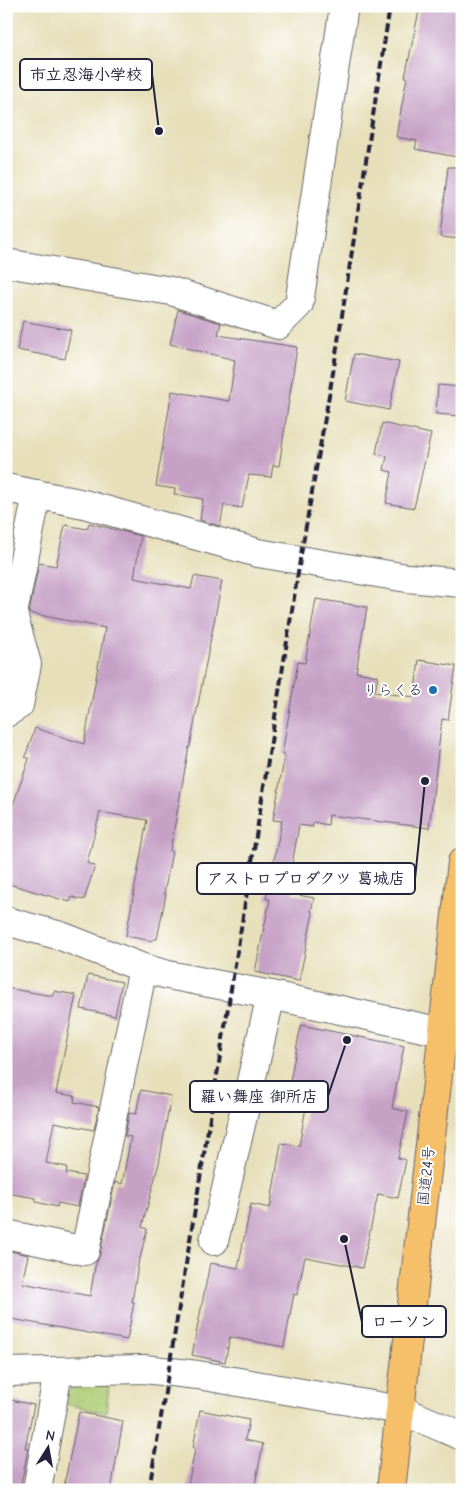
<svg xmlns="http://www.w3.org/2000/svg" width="468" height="1496" viewBox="0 0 468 1496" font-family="'Comic Neue','Klee One',sans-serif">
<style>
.green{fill:#adcc74;stroke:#687758}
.building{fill:#c6a1c6}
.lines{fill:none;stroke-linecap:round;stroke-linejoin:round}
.minor-casing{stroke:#676467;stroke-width:30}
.trunk-casing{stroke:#676467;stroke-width:30}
.minor{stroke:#fff;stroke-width:28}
.trunk{stroke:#f6c06b;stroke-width:28}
.rail{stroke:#22223b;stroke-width:4;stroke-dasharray:8 4;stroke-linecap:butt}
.poi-dot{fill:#1f6fb2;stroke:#fff;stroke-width:2}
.labels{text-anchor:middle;stroke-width:4;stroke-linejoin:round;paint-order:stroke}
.poi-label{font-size:15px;fill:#22223b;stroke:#fff;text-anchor:end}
.street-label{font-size:15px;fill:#22223b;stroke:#fff}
.leader{fill:none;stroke:#22223b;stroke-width:2}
.callout-dot{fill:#22223b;stroke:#fff;stroke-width:2}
.callout{fill:#fff;stroke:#22223b;stroke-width:2}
.callout-label{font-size:16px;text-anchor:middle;font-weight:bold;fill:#22223b}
</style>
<rect width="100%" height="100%" fill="#fff"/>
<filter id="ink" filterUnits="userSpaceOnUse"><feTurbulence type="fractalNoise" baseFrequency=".02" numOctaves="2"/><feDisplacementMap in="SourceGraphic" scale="10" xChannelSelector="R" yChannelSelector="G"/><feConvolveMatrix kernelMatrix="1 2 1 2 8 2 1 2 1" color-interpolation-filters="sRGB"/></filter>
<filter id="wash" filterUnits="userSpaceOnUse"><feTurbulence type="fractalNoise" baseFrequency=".0096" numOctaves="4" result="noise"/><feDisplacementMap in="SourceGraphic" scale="20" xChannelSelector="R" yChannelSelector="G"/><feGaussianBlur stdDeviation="1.12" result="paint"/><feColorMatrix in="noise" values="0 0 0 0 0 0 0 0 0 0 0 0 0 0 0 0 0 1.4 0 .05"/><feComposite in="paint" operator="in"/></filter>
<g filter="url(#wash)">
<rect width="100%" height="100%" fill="#e7dfba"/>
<path class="green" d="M82,1382L109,1386L106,1413L61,1403L69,1390Z"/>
<g id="blocks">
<g class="building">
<path d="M420,6H462V158L415,149L417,141L396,137L407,77H405Z"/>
<path d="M448,167H462V239L440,237Z"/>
<path d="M178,310L221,323L218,335L297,347L279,466L273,465L271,477L249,475L242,508L224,505L220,526L200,520L203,499L174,494L175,489L156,486L172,391L229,401L235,360L170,344Z"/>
<path d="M23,321L71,330L65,359L17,350Z"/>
<path d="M354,354L399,362L389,410L345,401Z"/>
<path d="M438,385L462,387V416L436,414Z"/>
<path d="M382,423L431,434L414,508L386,503L392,472L384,470L387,456L376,454Z"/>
<path d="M89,523L141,536L134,578L191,589L194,576L222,581L195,720L190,747H189L170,851L172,852L164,894H166L157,939H153V941L126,936L147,820L100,812L87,863L95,866L84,900L72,897L70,902L6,883V825L29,759L25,757L35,728L84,744L105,628L29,613L39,563L56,566L65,525L87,529Z"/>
<path d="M316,599L367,607L356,672L378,676L375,692L414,697L419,660L456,666L448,720L442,719L429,828L329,815L328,825L313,822V827L299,825L290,876L297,877L293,894L314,898L311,912L313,913L299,981L255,972L270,899H266L282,821L273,820L285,755L282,754L298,662L305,663Z"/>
<path d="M88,975L122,982L115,1016L81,1009Z"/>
<path d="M6,988L53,996L54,991L76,995L56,1093L75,1096L74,1102L99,1107L94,1130L54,1122L46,1163L67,1167L66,1173L84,1176L78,1207L58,1203L57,1207L36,1202V1198L6,1193Z"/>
<path d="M301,1025L404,1046L392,1108L408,1112L398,1158L406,1160L398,1198L378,1194L362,1268L305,1257L297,1295L294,1294L284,1347L230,1337L225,1362L192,1355L210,1263L238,1268L251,1204L270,1208L281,1143L299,1146L310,1085L290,1081Z"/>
<path d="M141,1090L171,1096L159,1163L142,1227L147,1229L140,1259H139L132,1302H134L127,1340L6,1318V1250L28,1255L22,1283L90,1296L95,1267L100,1254L115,1182L122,1184L131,1137L125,1136L129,1113L136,1114Z"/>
<path d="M6,1399L34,1405L25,1448H28L20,1490H6Z"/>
<path d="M200,1410L249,1420L245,1440L263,1444L254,1490H187L195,1449L193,1448Z"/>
<path d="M79,1412L123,1421L111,1490H63Z"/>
</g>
</g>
</g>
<g filter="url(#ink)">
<use href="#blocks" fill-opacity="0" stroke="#676467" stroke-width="1"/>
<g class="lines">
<defs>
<g id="minor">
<path d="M6,263L171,291L278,325L299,304L344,6"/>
<path d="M6,488L84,504L258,553L407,578L462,583"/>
<path d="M6,713L19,705L27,664L13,614L37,494"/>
<path d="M6,921L61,936L143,968L168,975L271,995L442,1032"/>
<path d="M6,1234L85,1251L143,968"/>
<path d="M214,1241L271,995"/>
<path d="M6,1372L144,1369L198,1375L401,1410L462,1436"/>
<path d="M37,1490L58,1372"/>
</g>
<path id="trunk" d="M391,1490L462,862"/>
</defs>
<use href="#minor" class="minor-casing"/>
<use href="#trunk" class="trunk-casing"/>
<use href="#minor" class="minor"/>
<use href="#trunk" class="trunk"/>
<path class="rail" d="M149,1490L253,855L300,560L334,367L390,6"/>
</g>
</g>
<circle class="poi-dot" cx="433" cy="690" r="5"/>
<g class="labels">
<g class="poi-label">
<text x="423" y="695">りらくる</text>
</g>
<g class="street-label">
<text transform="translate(426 1176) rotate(-84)" y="5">国道24号</text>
</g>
</g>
<path class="leader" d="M159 131L152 74M425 781L415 879M347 1040L328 1096M344 1239L362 1322"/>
<g class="callout-dot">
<circle cx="159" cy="131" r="5"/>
<circle cx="425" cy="781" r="5"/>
<circle cx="347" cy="1040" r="5"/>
<circle cx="344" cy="1239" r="5"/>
</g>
<g class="callout">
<rect x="20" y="59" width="132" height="31" rx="5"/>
<rect x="197" y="863" width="218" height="31" rx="5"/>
<rect x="190" y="1081" width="138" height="31" rx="5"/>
<rect x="362" y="1306" width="84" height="31" rx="5"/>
</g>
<g class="callout-label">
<text x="86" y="80">市立忍海小学校</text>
<text x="306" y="884">アストロプロダクツ 葛城店</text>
<text x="259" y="1102">羅い舞座 御所店</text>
<text x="404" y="1327">ローソン</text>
</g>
<rect width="468" height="1496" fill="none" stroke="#fff" stroke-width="25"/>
<g transform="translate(48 1448) rotate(11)" stroke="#ffffff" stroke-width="4" paint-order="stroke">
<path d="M0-4L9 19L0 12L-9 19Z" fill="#22223b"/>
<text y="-8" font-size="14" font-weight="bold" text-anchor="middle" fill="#22223b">N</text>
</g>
</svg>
